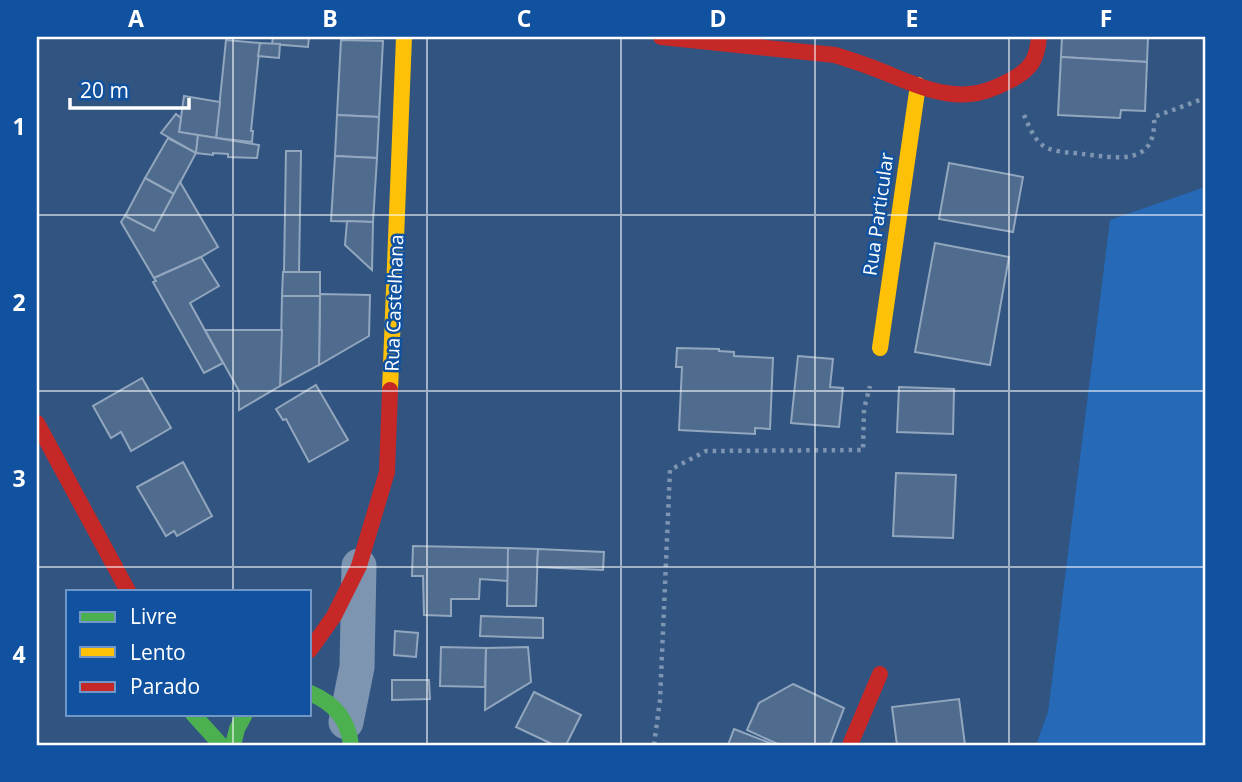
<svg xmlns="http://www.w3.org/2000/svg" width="1242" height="782" viewBox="0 0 1242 782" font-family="'Open Sans',sans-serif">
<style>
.green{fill:#2669b6}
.building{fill:#4f6c8e;stroke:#92a6be;stroke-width:2}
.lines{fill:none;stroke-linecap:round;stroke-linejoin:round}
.path{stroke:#7d95b0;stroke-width:4.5;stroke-dasharray:3.5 5;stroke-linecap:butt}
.street{stroke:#7d95b0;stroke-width:35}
.fast{stroke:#4caf50;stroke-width:16}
.slow{stroke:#ffc107;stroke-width:16}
.jam{stroke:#c62828;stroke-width:16}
.grid{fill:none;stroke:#fff;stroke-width:2;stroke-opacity:0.55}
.labels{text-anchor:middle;stroke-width:5;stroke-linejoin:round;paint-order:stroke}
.street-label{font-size:19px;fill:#fff;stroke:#1152a0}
.neatline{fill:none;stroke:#fff;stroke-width:2.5}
.grid-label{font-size:23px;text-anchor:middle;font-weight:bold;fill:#fff}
</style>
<rect width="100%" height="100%" fill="#315580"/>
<path class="green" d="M1205,187V745H1036L1048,712L1110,220Z"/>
<g class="building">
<path d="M273,37H309L308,47L272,44Z"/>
<path d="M1062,37H1148L1147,62L1061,57Z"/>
<path d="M226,40L260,43L251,131H253L252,142L216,138Z"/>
<path d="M341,40L383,41L379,117L337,115Z"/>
<path d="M260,43L280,44L279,58L258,56Z"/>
<path d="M1061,57L1147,62L1145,111L1121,110L1120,118L1058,115Z"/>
<path d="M184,96L220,102L216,138L179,132Z"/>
<path d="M176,114L181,118L179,132L198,135L196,153L161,133Z"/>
<path d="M337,115L379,117L377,158L335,156Z"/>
<path d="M198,135L259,145L257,158L228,157V154L213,153V155L196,153Z"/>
<path d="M168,138L196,153L174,194L145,178Z"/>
<path d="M286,151H301L299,272H284Z"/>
<path d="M335,156L377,158L373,222L331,221Z"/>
<path d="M949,163L1023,177L1013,232L939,219Z"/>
<path d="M145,178L174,194L154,231L125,216Z"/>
<path d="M180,182L218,247L201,257L154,278L121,222L125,216L154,231Z"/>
<path d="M347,221L373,222L372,270L345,245Z"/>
<path d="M935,243L1009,257L990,365L915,352Z"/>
<path d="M201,257L219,286L190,303L223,363L204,373L153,282L156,281L154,278Z"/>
<path d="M283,272H320V296H282Z"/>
<path d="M320,294L370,295L369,336L319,365Z"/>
<path d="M282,296H320L319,365L280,386Z"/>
<path d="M205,330H282L280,386L239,410V391Z"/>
<path d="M677,348L719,349V351L734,352V356L773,358L770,429L755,428V434L679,430L682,367H676Z"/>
<path d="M798,356L833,359L830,387L843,388L839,427L791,423Z"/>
<path d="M142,378L171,428L131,451L121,432L111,438L93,406Z"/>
<path d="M316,385L348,440L309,462L286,419L283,420L276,409Z"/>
<path d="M899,387L954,389L953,434L897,432Z"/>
<path d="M183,462L212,516L177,536L174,531L166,536L137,487Z"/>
<path d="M896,473L956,475L953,538L893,536Z"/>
<path d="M413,546L508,548V581L480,579L479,599H451V616L424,615L423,576H412Z"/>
<path d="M508,548L538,549L536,606H507Z"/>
<path d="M538,549L604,552L603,570L537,567Z"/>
<path d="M481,616L543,618V638L480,636Z"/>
<path d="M395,631L418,633L416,657L394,655Z"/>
<path d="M441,647L486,648L485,687L440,686Z"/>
<path d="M528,647L531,682L485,710L486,648Z"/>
<path d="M392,680H429L430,699L392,700Z"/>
<path d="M793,684L844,708L830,745H780L747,730L759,703Z"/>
<path d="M534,692L581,715L566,745H554L516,727Z"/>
<path d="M959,699L965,745H897L892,707Z"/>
<path d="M734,729L775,745H728Z"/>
</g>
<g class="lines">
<g class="path">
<path d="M1024,115C1028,124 1033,137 1041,144C1051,153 1070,152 1083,154C1117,158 1157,167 1154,117L1205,98"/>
<path d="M654,745L660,700L670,470L706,451L863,450L864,409L870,386"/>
</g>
<path class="street" d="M346,722L357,667L359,566"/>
<g class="fast">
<path d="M310,693C334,703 348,719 351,745"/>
<path d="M193,714L221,745"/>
<path d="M233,745L237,729L245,714"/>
</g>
<g class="slow">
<path d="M880,348L918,85"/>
<path d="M390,390L404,37"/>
</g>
<g class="jam">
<path d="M661,37L835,55C851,60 866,65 881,71C909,82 939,97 970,94C985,93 998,87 1011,80C1031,69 1037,60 1039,37"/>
<path d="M37,423L128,591"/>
<path d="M310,650L334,616L359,566L387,472L390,390"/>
<path d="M850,745L880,674"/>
</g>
</g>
<path class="grid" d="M233,37V591M427,37V745M621,37V745M815,37V745M1009,37V745M37,215H1205M37,391H1205M37,567H1205M233,714V745"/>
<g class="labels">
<g class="street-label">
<text transform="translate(878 214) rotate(-82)" y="7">Rua Particular</text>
<text transform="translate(394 303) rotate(-88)" y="7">Rua Castelhana</text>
</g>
</g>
<rect width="1242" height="782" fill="none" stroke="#1152a0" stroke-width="77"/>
<rect x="66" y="590" width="245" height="126" fill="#1152a0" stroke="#7097c6" stroke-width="2"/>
<rect x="80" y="612" width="35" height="10" fill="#4caf50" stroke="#7097c6" stroke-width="2"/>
<text x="130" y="624" font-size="21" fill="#ffffff">Livre</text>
<rect x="80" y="647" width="35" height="10" fill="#ffc107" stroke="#7097c6" stroke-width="2"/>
<text x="130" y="660" font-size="21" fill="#ffffff">Lento</text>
<rect x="80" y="682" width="35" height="10" fill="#c62828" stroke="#7097c6" stroke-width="2"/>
<text x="130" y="694" font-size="21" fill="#ffffff">Parado</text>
<path d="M70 98v10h119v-10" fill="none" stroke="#ffffff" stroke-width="3.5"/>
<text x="80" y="98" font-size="21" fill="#ffffff" stroke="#1152a0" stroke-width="5" paint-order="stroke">20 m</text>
<rect x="38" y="38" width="1166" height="706" class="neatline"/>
<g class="grid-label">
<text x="136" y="27">A</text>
<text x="330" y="27">B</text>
<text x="524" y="27">C</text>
<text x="718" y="27">D</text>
<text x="912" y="27">E</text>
<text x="1106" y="27">F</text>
<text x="19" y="135">1</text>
<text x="19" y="311">2</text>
<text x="19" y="487">3</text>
<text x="19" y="663">4</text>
</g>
</svg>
